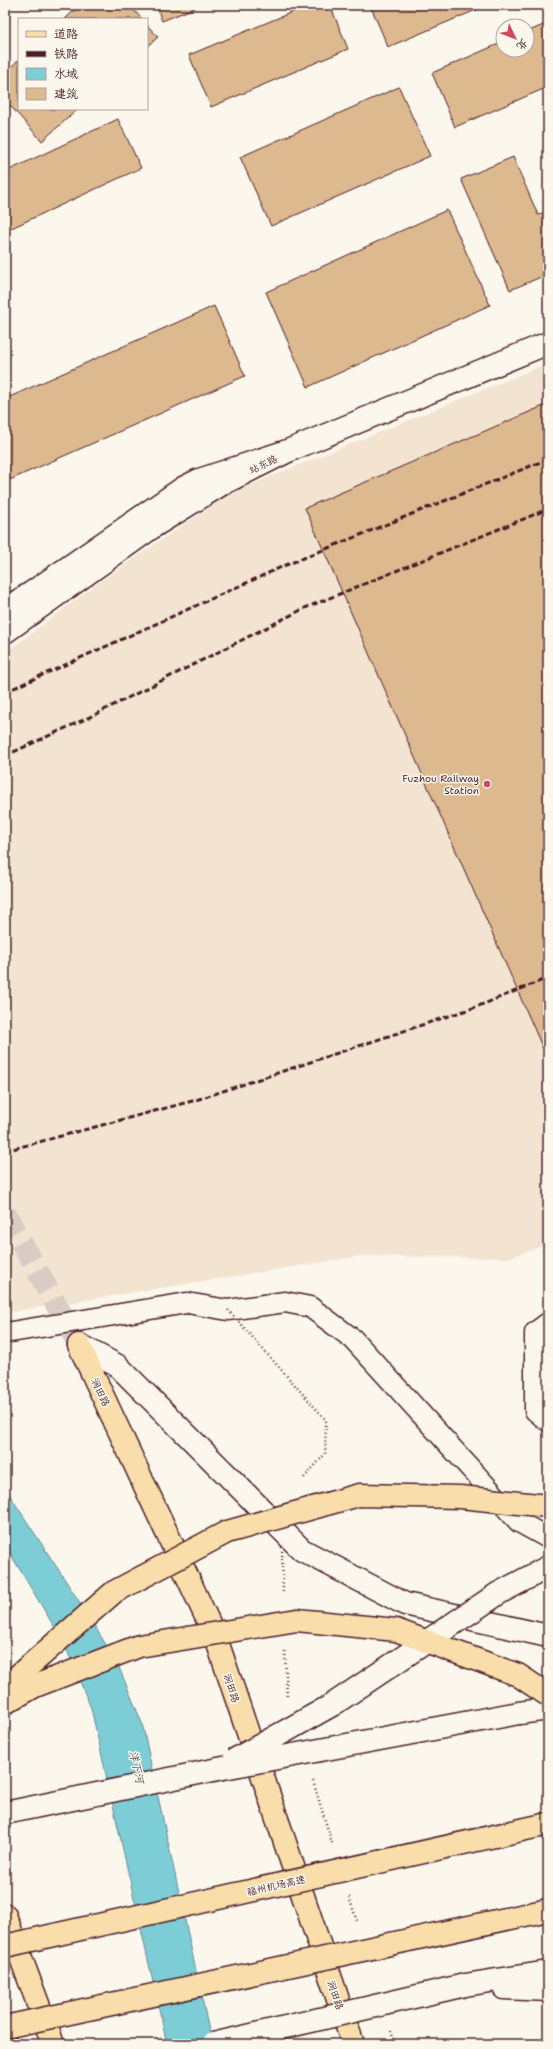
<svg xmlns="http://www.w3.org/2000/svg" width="553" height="2049" viewBox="0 0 553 2049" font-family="'Shantell Sans','LXGW WenKai TC',sans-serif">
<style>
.built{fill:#f2e4d0}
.water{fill:#7dcdd7;stroke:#698792}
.building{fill:#ddb98f;stroke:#4a1f2b}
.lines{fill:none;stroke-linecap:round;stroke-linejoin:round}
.secondary-tunnel{stroke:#d8ccc5;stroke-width:22;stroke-dasharray:22 11;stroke-linecap:butt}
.service-casing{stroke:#4a1f2b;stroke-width:23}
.tertiary-casing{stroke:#4a1f2b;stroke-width:25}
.secondary-casing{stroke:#4a1f2b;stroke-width:25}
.primary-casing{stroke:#4a1f2b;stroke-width:25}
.service{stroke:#fbf7ec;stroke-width:20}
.tertiary{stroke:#fbf7ec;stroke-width:22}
.secondary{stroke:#fbf7ec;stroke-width:22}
.primary{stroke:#f9ddab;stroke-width:22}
.rail{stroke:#4a1f2b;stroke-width:3;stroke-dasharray:6 3;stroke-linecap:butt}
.service-bridge-casing{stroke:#4a1f2b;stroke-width:23;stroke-linecap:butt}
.secondary-bridge-casing{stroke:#4a1f2b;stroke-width:25;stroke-linecap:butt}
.motorway-bridge-casing{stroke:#4a1f2b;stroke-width:25;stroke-linecap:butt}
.path-bridge{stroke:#4a1f2b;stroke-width:2.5;stroke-dasharray:1 3;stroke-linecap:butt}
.service-bridge{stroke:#fbf7ec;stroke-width:20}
.secondary-bridge{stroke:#fbf7ec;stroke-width:22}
.motorway-bridge{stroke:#f9ddab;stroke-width:22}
.poi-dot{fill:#d1495b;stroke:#fbf7ec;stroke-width:1.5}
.labels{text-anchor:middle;stroke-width:3;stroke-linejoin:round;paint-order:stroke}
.street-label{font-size:10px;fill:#4a1f2b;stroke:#fbf7ec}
.poi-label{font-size:10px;fill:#4a1f2b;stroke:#fbf7ec;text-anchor:end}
.water-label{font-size:11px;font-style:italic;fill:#59535f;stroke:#fbf7ec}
</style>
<rect width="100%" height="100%" fill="#fbf7ec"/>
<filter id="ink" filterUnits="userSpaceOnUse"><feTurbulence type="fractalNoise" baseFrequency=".025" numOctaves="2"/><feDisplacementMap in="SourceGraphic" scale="8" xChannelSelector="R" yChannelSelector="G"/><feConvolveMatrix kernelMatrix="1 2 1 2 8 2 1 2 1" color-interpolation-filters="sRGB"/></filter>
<g filter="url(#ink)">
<path class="built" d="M548,363V1244L509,1258L361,1256L5,1313V653L98,583L228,494Z"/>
<path class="water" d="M5,1488L88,1615L118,1665L142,1723L212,2044H167L91,1708L64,1643L5,1545Z"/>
<g class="building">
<path d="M80,5H129L142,19H65Z"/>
<path d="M156,5H202L162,21Z"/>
<path d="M309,5H330L348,49L211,107L189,55Z"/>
<path d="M370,5H488L388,47Z"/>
<path d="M548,23V87L455,127L432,73L503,42V50H527V32Z"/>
<path d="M147,25L158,37L147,47Z"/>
<path d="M19,60V109H78L42,141L5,100V72Z"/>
<path d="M399,87L430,156L271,226L240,157Z"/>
<path d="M118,119L141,168L5,231V172Z"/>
<path d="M513,157L538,215L548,211V274L510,290L461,179Z"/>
<path d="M447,210L490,305L308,387L266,292Z"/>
<path d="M214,306L245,376L5,482V399Z"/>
<path d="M548,404V1060L305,508Z"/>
</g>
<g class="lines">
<path class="secondary-tunnel" d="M5,1213L79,1345"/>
<defs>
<path id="service" d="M187,1303L228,1310L285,1302L310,1307L353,1339L519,1522L548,1538"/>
<path id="tertiary" d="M5,632L154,526L222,484L290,450L548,343"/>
<g id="secondary">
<path d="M5,609L31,593L183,488L199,480L290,450"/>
<path d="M548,1324L536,1333V1410L548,1420"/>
<path d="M79,1345L118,1366L302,1550L405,1604L548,1636"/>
<path d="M519,1713L548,1709"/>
<path d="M465,1985L548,1972"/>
<path d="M504,1988L548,1990"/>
</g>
<g id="primary">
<path d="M79,1345L216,1638L353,2044"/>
<path d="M5,1915L53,2044"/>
</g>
</defs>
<use href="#service" class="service-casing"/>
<use href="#tertiary" class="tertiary-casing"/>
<use href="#secondary" class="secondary-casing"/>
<use href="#primary" class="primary-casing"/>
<use href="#service" class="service"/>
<use href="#tertiary" class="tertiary"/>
<use href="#secondary" class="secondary"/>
<use href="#primary" class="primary"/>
<g class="rail">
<path d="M5,692L286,565L548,459"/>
<path d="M5,756L96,714L305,608L548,509"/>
<path d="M5,1151L196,1100L476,1007L548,978"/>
</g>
<defs>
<path id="service-bridge" d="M5,1333L187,1303"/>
<g id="secondary-bridge">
<path d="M234,1760L332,1705L499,1593L548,1567"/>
<path d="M5,1813L218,1769L519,1713"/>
<path d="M213,2044L465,1985"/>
</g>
<g id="motorway-bridge">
<path d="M5,1687L114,1592L227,1532L359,1495L460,1497L548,1506"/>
<path d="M5,1703L35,1686L139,1646L297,1620L396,1630L518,1675L548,1695"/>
<path d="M5,1946L548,1824"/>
<path d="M5,2027L548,1910"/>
</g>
</defs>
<use href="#service-bridge" class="service-bridge-casing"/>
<use href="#secondary-bridge" class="secondary-bridge-casing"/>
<use href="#motorway-bridge" class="motorway-bridge-casing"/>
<g class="path-bridge">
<path d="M228,1310L326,1420L325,1454L302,1480"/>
<path d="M282,1547L283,1594"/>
<path d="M285,1651L287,1698"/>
<path d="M313,1781L332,1843"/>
<path d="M349,1897L357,1921"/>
<path d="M391,2031L395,2044"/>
</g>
<use href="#service-bridge" class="service-bridge"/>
<use href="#secondary-bridge" class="secondary-bridge"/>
<use href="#motorway-bridge" class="motorway-bridge"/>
</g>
</g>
<circle class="poi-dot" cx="487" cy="784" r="4"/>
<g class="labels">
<g class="street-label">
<text transform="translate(263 464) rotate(-26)" y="4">站东路</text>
<text transform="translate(101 1392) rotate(65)" y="4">涧田路</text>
<text transform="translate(232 1688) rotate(72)" y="4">涧田路</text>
<text transform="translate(276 1885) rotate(-13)" y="4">福州机场高速</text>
<text transform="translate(336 1995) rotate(71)" y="4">涧田路</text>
</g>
<g class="poi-label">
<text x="479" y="782">Fuzhou Railway<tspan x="479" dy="12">Station</tspan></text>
</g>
<g class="water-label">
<text transform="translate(137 1767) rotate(77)" y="4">洋下河</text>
</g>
</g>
<rect width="553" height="2049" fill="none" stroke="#fbf7ec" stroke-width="20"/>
<rect x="10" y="10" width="533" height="2029" fill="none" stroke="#4a1f2b" stroke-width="1.5" filter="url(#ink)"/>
<rect x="18" y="18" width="130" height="92" fill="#fbf7ec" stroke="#b4a19f"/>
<rect x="26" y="31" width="20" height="6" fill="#f9ddab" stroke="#b4a19f"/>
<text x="54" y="38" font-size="12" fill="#4a1f2b">道路</text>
<rect x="26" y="51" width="20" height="6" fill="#4a1f2b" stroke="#b4a19f"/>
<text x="54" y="58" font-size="12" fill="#4a1f2b">铁路</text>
<rect x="26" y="68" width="20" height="12" fill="#7dcdd7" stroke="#b4a19f"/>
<text x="54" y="78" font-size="12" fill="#4a1f2b">水域</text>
<rect x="26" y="88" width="20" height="12" fill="#ddb98f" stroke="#b4a19f"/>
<text x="54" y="98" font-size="12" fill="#4a1f2b">建筑</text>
<g transform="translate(515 38) rotate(133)"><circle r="19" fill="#fbf7ec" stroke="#b4a19f"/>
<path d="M0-3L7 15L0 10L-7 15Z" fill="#d1495b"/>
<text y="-6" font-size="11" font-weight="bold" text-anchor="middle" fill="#4a1f2b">北</text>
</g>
</svg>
